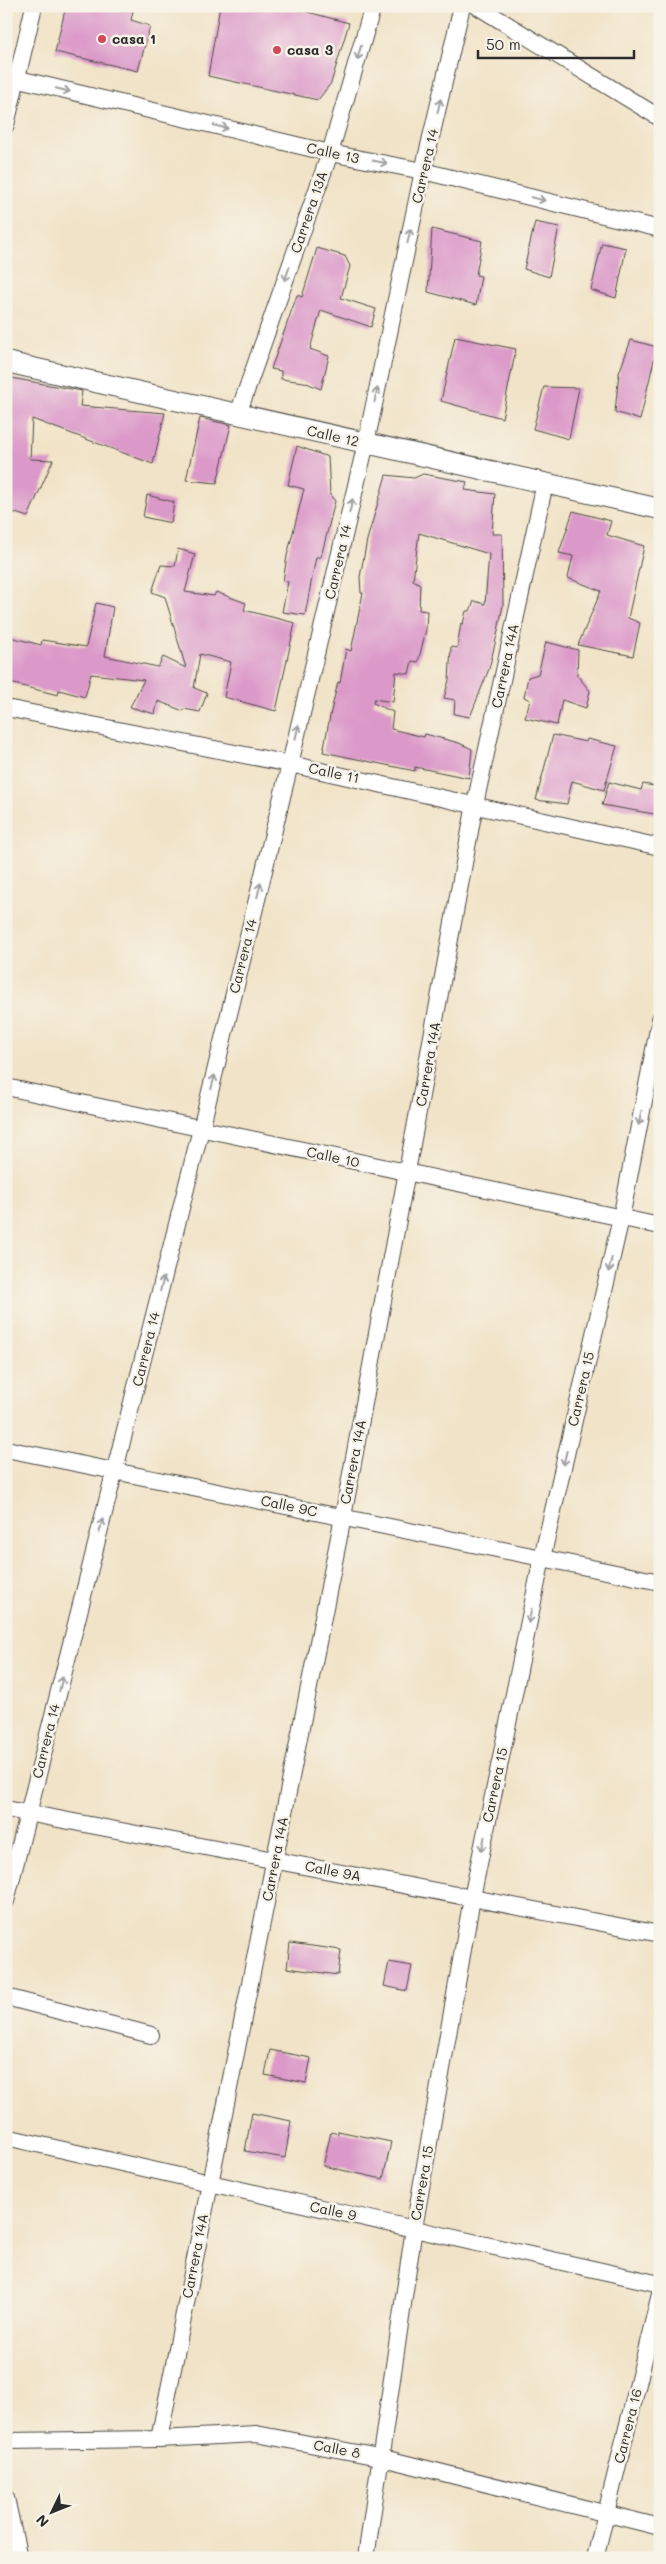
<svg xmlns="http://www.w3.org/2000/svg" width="666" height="2564" viewBox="0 0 666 2564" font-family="Mali,sans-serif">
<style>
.building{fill:#db99c9}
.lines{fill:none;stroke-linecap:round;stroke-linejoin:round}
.minor-casing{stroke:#494742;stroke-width:18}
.tertiary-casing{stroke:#494742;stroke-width:22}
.minor{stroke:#fff;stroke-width:16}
.tertiary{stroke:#fff;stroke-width:20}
.oneway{stroke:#a0a0a0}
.poi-dot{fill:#d1495b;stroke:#f7f3e8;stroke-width:2}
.labels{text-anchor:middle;stroke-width:5;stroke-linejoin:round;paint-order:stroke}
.poi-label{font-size:14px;font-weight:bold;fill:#2b2b2b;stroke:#f7f3e8;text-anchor:start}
.street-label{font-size:14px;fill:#2b2b2b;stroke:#f7f3e8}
</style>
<rect width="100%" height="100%" fill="#f7f3e8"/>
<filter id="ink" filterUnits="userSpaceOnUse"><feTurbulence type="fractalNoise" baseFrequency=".02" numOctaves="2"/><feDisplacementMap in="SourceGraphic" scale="10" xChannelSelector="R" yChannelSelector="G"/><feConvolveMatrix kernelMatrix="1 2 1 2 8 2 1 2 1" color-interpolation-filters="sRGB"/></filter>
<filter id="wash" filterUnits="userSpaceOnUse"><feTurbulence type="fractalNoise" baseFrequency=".0096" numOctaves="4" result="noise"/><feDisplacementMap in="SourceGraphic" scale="20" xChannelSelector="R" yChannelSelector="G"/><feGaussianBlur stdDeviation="1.12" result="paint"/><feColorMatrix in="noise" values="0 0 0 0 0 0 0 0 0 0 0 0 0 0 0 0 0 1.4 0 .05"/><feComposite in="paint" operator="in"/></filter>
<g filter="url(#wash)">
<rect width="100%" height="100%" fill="#f1e3c7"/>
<g id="blocks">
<g class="building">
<path d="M66,6H134L131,20L150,26L138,71L55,52Z"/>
<path d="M220,6H285L349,23L331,83L318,100L208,76Z"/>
<path d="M535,222L559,227L549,277L524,269Z"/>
<path d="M432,229L482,241L476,275L481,276L476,305L428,292Z"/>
<path d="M602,243L626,248L616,298L591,290Z"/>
<path d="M317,248L345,256L350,266L341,298L376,309L371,327L321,310L310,349L329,356L321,389L304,382L281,379V371L271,369L297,295L302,297Z"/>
<path d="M455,337L516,349L502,418L441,401Z"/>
<path d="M631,340L657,347L640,420L615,412L619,373Z"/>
<path d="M6,377L82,391L80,406L165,413L153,464L32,419L30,459L53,460L28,517L6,510Z"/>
<path d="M544,387L579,388L569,439L533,429Z"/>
<path d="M200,418L231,425L217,483L186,480Z"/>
<path d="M297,446L328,457L330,495L335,501L321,557H316L305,615L282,612L288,582L283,581L287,556L304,489L288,485Z"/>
<path d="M423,474L467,482L465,490L495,494L492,534H502L503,605L498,631L489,669L470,717L454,714L455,700L444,698L449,680L451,647L457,648L461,623L463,624L466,611H470L474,601L485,604L489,554L419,533L413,580L420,584L419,610L427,611L426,630L418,662L412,661L409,674L396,672L393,702L374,699L373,703L393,712L391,729L424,737L425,734L459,743L472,749L469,778L415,767V771L323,752L331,711L338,682L340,683L346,649L351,651L363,593H361L360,577L367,540L386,475L414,478Z"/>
<path d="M147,495L174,502L171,523L143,517Z"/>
<path d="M573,511L611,521L607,535L644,546L628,618L640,623L633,656L578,645L601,591L568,578L573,556L559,553Z"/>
<path d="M178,549L195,554L185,592L214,596L216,592L246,603L244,610L295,623L276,711L224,697L231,662L200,654L194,688L207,693L200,712L184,709L183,711L158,701L155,714L130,707L144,680L91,674L85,697L59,690L58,695L6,682V636L41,645L42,640L86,647L96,603L113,607L105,656L158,667L163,657L186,668L165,597L152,592L161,565L175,566Z"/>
<path d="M546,642L578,650L577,675L590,691L586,708L562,700L557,725L525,718L530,700L524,697L528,677L538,674Z"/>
<path d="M553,735L586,742L587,739L617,746L604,790L572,781L567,804L536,800Z"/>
<path d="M609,782L641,790L643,784L660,787V815L602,805Z"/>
<path d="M290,1943L341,1950L338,1975L287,1968Z"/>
<path d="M389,1962L412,1966L407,1991L384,1986Z"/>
<path d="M270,2050L311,2058L306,2083L265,2075Z"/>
<path d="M252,2113L291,2121L285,2158L245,2151Z"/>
<path d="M338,2131L391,2142L383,2179L323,2166L331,2132L338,2134Z"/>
</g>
</g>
</g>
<g filter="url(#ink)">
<use href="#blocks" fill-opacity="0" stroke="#494742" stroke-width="1"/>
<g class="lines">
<defs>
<g id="minor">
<path d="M477,6L660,118"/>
<path d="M6,76L330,153L423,171L660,229"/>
<path d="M6,125L34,6"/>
<path d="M238,414L330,153L373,6"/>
<path d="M6,708L290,764L660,847"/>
<path d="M6,1087L660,1226"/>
<path d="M6,1449L660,1582"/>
<path d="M6,1809L660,1934"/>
<path d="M6,1901L201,1129L290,764L366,443L423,171L462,6"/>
<path d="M6,1997L151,2035"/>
<path d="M6,2137C224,2188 442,2234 660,2284"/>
<path d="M159,2439L343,1517L475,804L545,483"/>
<path d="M6,2441L159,2439L256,2434L379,2457L660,2527"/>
<path d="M6,2498L19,2558"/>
<path d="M366,2558L414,2228L472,1898L542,1558L621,1218L660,1019"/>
<path d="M595,2558L660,2294"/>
</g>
<path id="tertiary" d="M6,362L660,509"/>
</defs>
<use href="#minor" class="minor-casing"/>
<use href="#tertiary" class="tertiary-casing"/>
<use href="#minor" class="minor"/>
<use href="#tertiary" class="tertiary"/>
</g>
<defs><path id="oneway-shaft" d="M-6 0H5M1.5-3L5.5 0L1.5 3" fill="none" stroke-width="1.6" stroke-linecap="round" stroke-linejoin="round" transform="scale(1.25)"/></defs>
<g class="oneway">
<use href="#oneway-shaft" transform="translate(359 53) rotate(106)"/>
<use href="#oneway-shaft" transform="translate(63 90) rotate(13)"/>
<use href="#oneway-shaft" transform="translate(439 106) rotate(-77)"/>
<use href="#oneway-shaft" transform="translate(221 127) rotate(13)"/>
<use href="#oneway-shaft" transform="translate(380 162) rotate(11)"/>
<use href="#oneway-shaft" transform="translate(538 199) rotate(14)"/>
<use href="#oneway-shaft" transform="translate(409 236) rotate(-78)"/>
<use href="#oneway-shaft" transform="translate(287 274) rotate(109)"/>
<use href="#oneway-shaft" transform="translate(376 395) rotate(-78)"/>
<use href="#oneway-shaft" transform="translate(351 506) rotate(-77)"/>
<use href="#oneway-shaft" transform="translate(297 732) rotate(-77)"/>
<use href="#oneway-shaft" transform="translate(259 890) rotate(-76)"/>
<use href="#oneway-shaft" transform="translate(213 1082) rotate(-76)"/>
<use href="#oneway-shaft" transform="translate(640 1118) rotate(101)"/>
<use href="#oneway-shaft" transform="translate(610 1265) rotate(103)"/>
<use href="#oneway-shaft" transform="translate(162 1284) rotate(-76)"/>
<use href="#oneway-shaft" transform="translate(565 1458) rotate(103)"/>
<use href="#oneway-shaft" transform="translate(101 1526) rotate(-76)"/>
<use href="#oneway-shaft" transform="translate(530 1616) rotate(102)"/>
<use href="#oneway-shaft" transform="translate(61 1684) rotate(-76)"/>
<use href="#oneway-shaft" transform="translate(483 1844) rotate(102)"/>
</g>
</g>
<g class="poi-dot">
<circle cx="102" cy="39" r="5"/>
<circle cx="277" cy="50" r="5"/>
</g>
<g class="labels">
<g class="poi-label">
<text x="112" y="44">casa 1</text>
<text x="287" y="55">casa 3</text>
</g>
<g class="street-label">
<text transform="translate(333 153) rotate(12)" y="5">Calle 13</text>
<text transform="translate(425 166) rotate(-77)" y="5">Carrera 14</text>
<text transform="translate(309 212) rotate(-71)" y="5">Carrera 13A</text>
<text transform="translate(333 436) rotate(13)" y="5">Calle 12</text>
<text transform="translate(338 562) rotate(-77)" y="5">Carrera 14</text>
<text transform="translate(505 666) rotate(-78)" y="5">Carrera 14A</text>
<text transform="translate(334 773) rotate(12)" y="5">Calle 11</text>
<text transform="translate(243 956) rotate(-76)" y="5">Carrera 14</text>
<text transform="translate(428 1064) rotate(-80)" y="5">Carrera 14A</text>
<text transform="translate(333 1157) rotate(12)" y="5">Calle 10</text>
<text transform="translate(146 1349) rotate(-76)" y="5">Carrera 14</text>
<text transform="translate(581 1389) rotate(-77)" y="5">Carrera 15</text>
<text transform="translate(353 1462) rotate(-79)" y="5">Carrera 14A</text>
<text transform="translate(289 1506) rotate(12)" y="5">Calle 9C</text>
<text transform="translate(46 1741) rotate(-76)" y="5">Carrera 14</text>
<text transform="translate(495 1785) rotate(-78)" y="5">Carrera 15</text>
<text transform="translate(275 1859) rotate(-79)" y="5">Carrera 14A</text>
<text transform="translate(333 1871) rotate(11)" y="5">Calle 9A</text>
<text transform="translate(422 2183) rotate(-80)" y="5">Carrera 15</text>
<text transform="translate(333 2211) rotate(12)" y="5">Calle 9</text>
<text transform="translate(195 2256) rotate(-79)" y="5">Carrera 14A</text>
<text transform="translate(628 2426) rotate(-76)" y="5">Carrera 16</text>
<text transform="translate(337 2449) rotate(11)" y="5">Calle 8</text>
</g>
</g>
<rect width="666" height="2564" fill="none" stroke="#f7f3e8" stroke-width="25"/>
<g transform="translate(52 2512) rotate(227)" stroke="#f7f3e8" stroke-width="4" paint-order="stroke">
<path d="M0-4L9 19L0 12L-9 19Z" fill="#2b2b2b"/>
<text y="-8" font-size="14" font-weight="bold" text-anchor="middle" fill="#2b2b2b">N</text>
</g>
<path d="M478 50v8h156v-8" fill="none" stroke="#2b2b2b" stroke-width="2.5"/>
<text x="486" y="50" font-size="15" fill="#2b2b2b" stroke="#f7f3e8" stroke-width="4" paint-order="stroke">50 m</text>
</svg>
